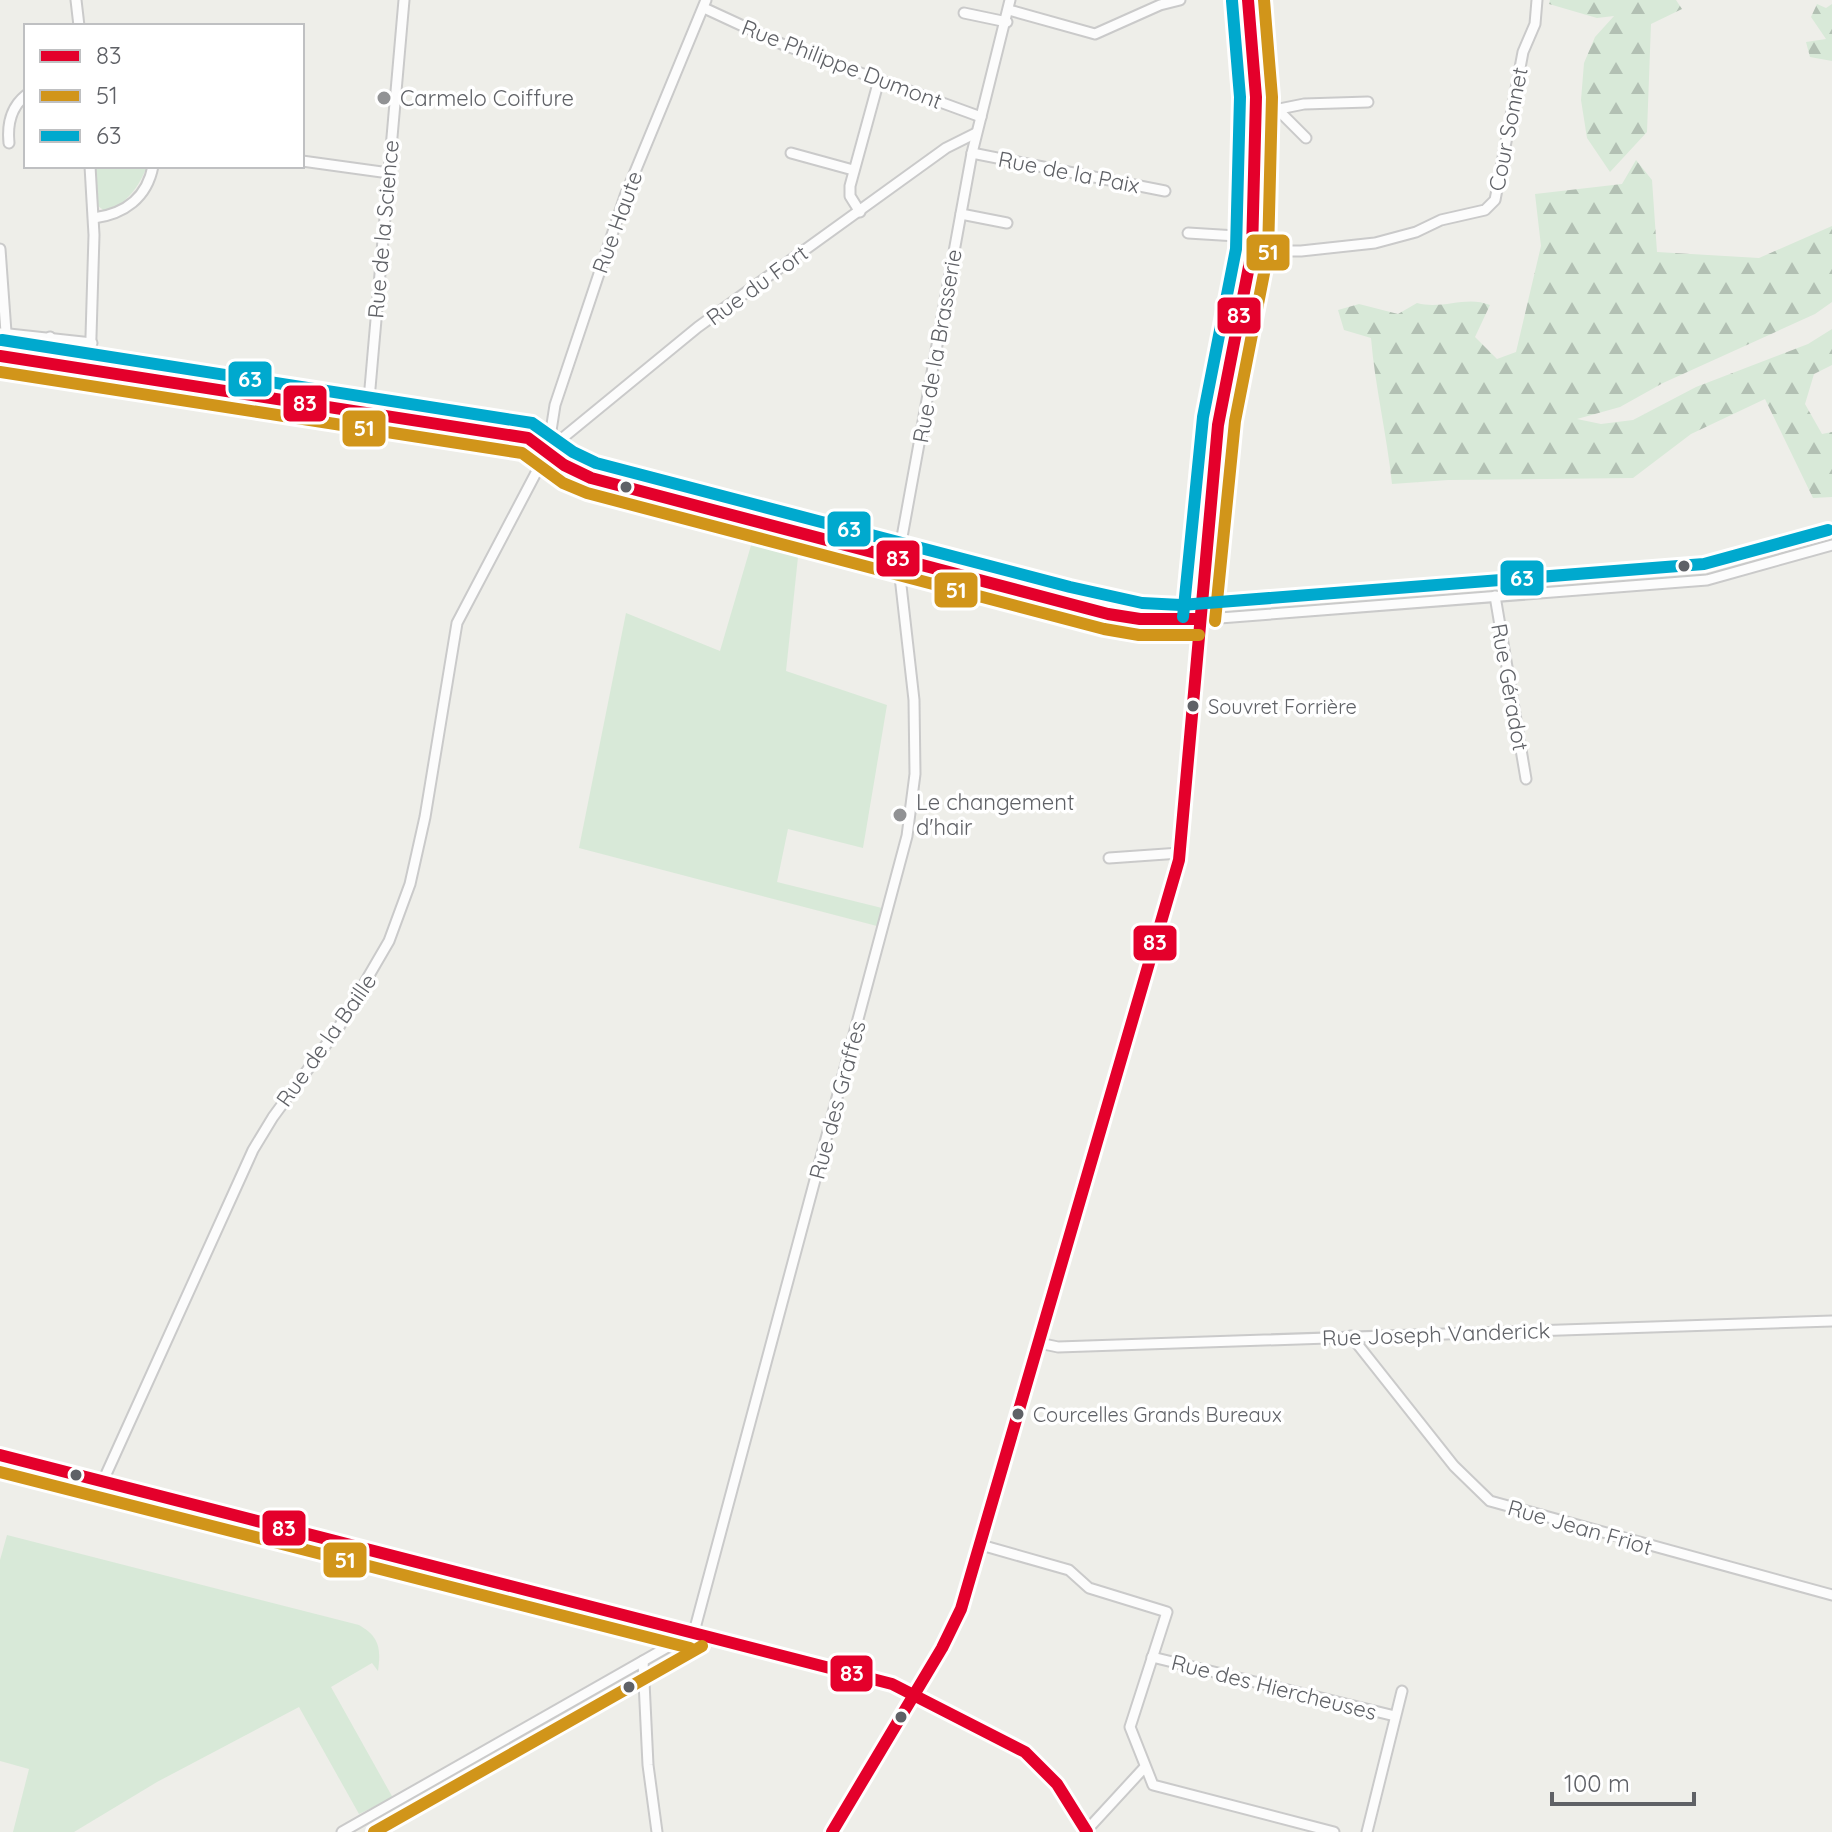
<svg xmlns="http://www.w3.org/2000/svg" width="1832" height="1832" viewBox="0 0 1832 1832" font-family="Quicksand,sans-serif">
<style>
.grass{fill:#d8e9d8}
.forest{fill:url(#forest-firs)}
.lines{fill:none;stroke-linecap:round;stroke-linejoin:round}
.minor-casing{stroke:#cacaca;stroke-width:13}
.secondary-casing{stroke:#cbcbcb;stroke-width:16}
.minor{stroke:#fcfcfc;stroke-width:9}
.secondary{stroke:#fcfcfc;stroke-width:12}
.bus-1-casing{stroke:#fff;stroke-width:18}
.bus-2-casing{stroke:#fff;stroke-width:18}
.bus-3-casing{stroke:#fff;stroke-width:18}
.bus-1{stroke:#e4002b;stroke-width:12}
.bus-2{stroke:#d1951a;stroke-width:12}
.bus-3{stroke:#00a9ce;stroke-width:12}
.poi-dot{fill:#919294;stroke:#fff;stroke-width:3}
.bus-dot{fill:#5f6166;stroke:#fff;stroke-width:3}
.labels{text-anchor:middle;stroke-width:7;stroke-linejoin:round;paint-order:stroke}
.bus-label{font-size:20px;fill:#5f6166;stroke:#fff;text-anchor:start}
.street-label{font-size:22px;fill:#5f6166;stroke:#fff}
.poi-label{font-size:22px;fill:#5f6166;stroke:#fff;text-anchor:start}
.line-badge{stroke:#fff;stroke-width:3}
.badge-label{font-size:22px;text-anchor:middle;font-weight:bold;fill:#fff}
</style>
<defs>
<pattern id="forest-firs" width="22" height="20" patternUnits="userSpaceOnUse" patternTransform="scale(2)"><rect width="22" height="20" fill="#d8e9d8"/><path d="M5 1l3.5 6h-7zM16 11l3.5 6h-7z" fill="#b2c0b3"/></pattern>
</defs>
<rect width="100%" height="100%" fill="#eeeee9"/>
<g class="grass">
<path d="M95,166H147C139,187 127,203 106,212L98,206Z"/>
<path d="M13,337L38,341L40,346L31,353L0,348V338Z"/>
<path d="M65,343L85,348L86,359L60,357L58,347Z"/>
<path d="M757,525L800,538L786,671L887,705L863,848L788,829L777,882L882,908L877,926L579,848L626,613L720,651Z"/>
<path d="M7,1535L359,1625C380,1637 381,1649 378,1671L372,1663L331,1687L393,1798L359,1814L299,1707L157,1782L74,1832H13L29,1769L0,1761V1560Z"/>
</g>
<g class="forest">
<path d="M1550,0H1676L1682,9L1651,24L1647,132L1610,172L1587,138L1581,100L1584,63L1595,37L1614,16L1597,18L1549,4Z"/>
<path d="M1817,4L1826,8L1832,4V61L1810,57L1806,42L1826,39L1811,17Z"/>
<path d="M1636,160L1652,180L1657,252L1759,258L1832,226V302L1815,314L1663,383L1620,407L1577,419L1601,424L1633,420L1696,387L1808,344L1832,329V365L1814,374L1805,404L1822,434L1832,432V497L1813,498L1765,399L1691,434L1633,478L1448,480L1392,484C1387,435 1375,387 1371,338L1344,330L1338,310L1359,304L1398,314L1417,303C1443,310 1466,295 1490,305L1475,337L1497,359L1516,352L1541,246L1535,194L1622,184Z"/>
</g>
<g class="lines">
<defs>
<g id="minor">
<path d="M76,0L79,26"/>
<path d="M704,8L784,45L981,117"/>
<path d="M1009,10L1095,34L1160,5L1180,0"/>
<path d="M964,13L1007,22"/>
<path d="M1280,112L1306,138"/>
<path d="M1254,114L1304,104L1368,102"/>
<path d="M9,143C7,124 11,107 26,95"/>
<path d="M791,153L853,170"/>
<path d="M972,153L1165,191"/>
<path d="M302,161L389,173"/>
<path d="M860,212L850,196V186L879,80"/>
<path d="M961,214L1007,223"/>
<path d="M94,218C124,214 147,198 153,166"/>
<path d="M1188,233L1253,237"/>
<path d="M0,249L6,332"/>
<path d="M1252,251H1301L1375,243L1416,232L1441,220L1485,210L1495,200L1523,52L1535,24L1537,0"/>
<path d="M0,333L92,343"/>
<path d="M0,356L528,438C554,454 560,468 591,478L1066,603L1140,619L1181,621L1707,580L1832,545"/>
<path d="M46,363L50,337"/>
<path d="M90,370L94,235L90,166"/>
<path d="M368,411L404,0"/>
<path d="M548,450L555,405L625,196L706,0"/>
<path d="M1495,596L1526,779"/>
<path d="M1109,858L1180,853"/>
<path d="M1351,1336L1454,1466L1490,1501L1832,1595"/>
<path d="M1039,1343L1058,1347L1832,1321"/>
<path d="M0,1455L892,1684L1025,1752L1057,1784L1087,1832"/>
<path d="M103,1481L253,1150L273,1117L339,1027L389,941L410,884L425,817L457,623L548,450L698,327L946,148L976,133"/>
<path d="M981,1545L1069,1570L1089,1588L1167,1612L1130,1727L1153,1785L1334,1832"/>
<path d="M694,1632L907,836L915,774L914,700L898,559L972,153L1010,0"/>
<path d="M1152,1657L1395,1716"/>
<path d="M643,1661L648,1765L657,1832"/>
<path d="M1086,1831L1144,1768"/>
<path d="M342,1832L694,1632"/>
<path d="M1367,1832L1402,1691"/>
</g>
<path id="secondary" d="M832,1832L942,1648L961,1609L1179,860L1218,425L1252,251L1256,97L1248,0"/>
</defs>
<use href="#minor" class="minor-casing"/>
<use href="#secondary" class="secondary-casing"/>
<use href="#minor" class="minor"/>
<use href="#secondary" class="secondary"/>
<defs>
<g id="bus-1">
<path d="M0,356L528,438L564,465L591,478L1108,614L1140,619H1199"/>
<path d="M0,1455L892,1684L1025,1752L1057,1784L1087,1832"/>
<path d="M832,1832L942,1648L961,1609L1179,860L1218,425L1252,251L1256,97L1248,0"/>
</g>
<g id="bus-2">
<path d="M0,372L522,453L563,483L587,493L1104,629L1139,635H1199"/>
<path d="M1215,621L1235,421L1268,253L1272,97L1264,0"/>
<path d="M0,1472L690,1648"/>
<path d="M374,1832L702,1646"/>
</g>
<g id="bus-3">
<path d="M2,340L532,423L573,452L596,463L1070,587L1142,603L1181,605L1704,564L1828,530"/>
<path d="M1183,617L1203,417L1236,249L1240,97L1232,1"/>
</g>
</defs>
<use href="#bus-1" class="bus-1-casing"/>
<use href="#bus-2" class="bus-2-casing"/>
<use href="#bus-3" class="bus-3-casing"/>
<use href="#bus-1" class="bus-1"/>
<use href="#bus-2" class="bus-2"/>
<use href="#bus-3" class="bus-3"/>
</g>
<g class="poi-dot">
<circle cx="384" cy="98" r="8"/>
<circle cx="900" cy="815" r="8"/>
</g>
<g class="bus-dot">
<circle cx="626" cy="487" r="7"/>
<circle cx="1684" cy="566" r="7"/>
<circle cx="1193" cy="706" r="7"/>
<circle cx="1018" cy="1414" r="7"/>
<circle cx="76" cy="1475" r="7"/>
<circle cx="629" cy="1687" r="7"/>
<circle cx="901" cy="1717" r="7"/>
</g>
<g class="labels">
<g class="bus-label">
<text x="1208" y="714">Souvret Forrière</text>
<text x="1033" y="1422">Courcelles Grands Bureaux</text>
</g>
<g class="street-label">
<text transform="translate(842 64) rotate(21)" y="8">Rue Philippe Dumont</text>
<text transform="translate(1508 129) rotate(-79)" y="8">Cour Sonnet</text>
<text transform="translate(1069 172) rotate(11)" y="8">Rue de la Paix</text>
<text transform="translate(617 222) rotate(-70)" y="8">Rue Haute</text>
<text transform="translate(383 229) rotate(-85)" y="8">Rue de la Science</text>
<text transform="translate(757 285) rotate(-36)" y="8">Rue du Fort</text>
<text transform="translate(937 346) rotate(-80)" y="8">Rue de la Brasserie</text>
<text transform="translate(1510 687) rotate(80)" y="8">Rue Géradot</text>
<text transform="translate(326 1040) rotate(-55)" y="8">Rue de la Baille</text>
<text transform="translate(837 1100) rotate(-75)" y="8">Rue des Graffes</text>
<text transform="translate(1436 1334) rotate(-2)" y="8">Rue Joseph Vanderick</text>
<text transform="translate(1580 1527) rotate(16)" y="8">Rue Jean Friot</text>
<text transform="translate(1274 1687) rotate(14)" y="8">Rue des Hiercheuses</text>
</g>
<g class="poi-label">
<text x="400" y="106">Carmelo Coiffure</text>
<text x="916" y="810">Le changement<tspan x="916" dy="25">d'hair</tspan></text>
</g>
</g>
<g class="line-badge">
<rect x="1245" y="233" width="46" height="39" rx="8" fill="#d1951a"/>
<rect x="1216" y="296" width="46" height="39" rx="8" fill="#e4002b"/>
<rect x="227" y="360" width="46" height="38" rx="8" fill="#00a9ce"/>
<rect x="282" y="384" width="46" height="39" rx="8" fill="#e4002b"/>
<rect x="341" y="409" width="46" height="39" rx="8" fill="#d1951a"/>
<rect x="826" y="510" width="46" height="38" rx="8" fill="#00a9ce"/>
<rect x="875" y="539" width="46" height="39" rx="8" fill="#e4002b"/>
<rect x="1499" y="559" width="46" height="38" rx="8" fill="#00a9ce"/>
<rect x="933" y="571" width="46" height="38" rx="8" fill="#d1951a"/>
<rect x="1132" y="924" width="46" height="38" rx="8" fill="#e4002b"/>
<rect x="261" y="1509" width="46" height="38" rx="8" fill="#e4002b"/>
<rect x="322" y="1541" width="46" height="38" rx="8" fill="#d1951a"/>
<rect x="829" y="1654" width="45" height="39" rx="8" fill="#e4002b"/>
</g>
<g class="badge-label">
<text x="1268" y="260">51</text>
<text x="1239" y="323">83</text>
<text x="250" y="387">63</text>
<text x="305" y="411">83</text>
<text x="364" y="436">51</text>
<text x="849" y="537">63</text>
<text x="898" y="566">83</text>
<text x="1522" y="586">63</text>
<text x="956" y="598">51</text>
<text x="1155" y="950">83</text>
<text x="284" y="1536">83</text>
<text x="345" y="1568">51</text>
<text x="852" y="1681">83</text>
</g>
<rect x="24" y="24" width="280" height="144" fill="#ffffff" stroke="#bfc0c2" stroke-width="2"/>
<rect x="40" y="50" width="40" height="12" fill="#e4002b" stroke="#bfc0c2" stroke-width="2"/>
<text x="96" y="64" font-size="24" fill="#5f6166">83</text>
<rect x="40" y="90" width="40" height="12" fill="#d1951a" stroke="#bfc0c2" stroke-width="2"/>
<text x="96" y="104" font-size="24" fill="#5f6166">51</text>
<rect x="40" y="130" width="40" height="12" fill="#00a9ce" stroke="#bfc0c2" stroke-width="2"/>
<text x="96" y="144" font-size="24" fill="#5f6166">63</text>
<path d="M1552 1792v12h142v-12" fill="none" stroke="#5f6166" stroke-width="4"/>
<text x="1564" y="1792" font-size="24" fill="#5f6166" stroke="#ffffff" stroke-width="6" paint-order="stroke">100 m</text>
</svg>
